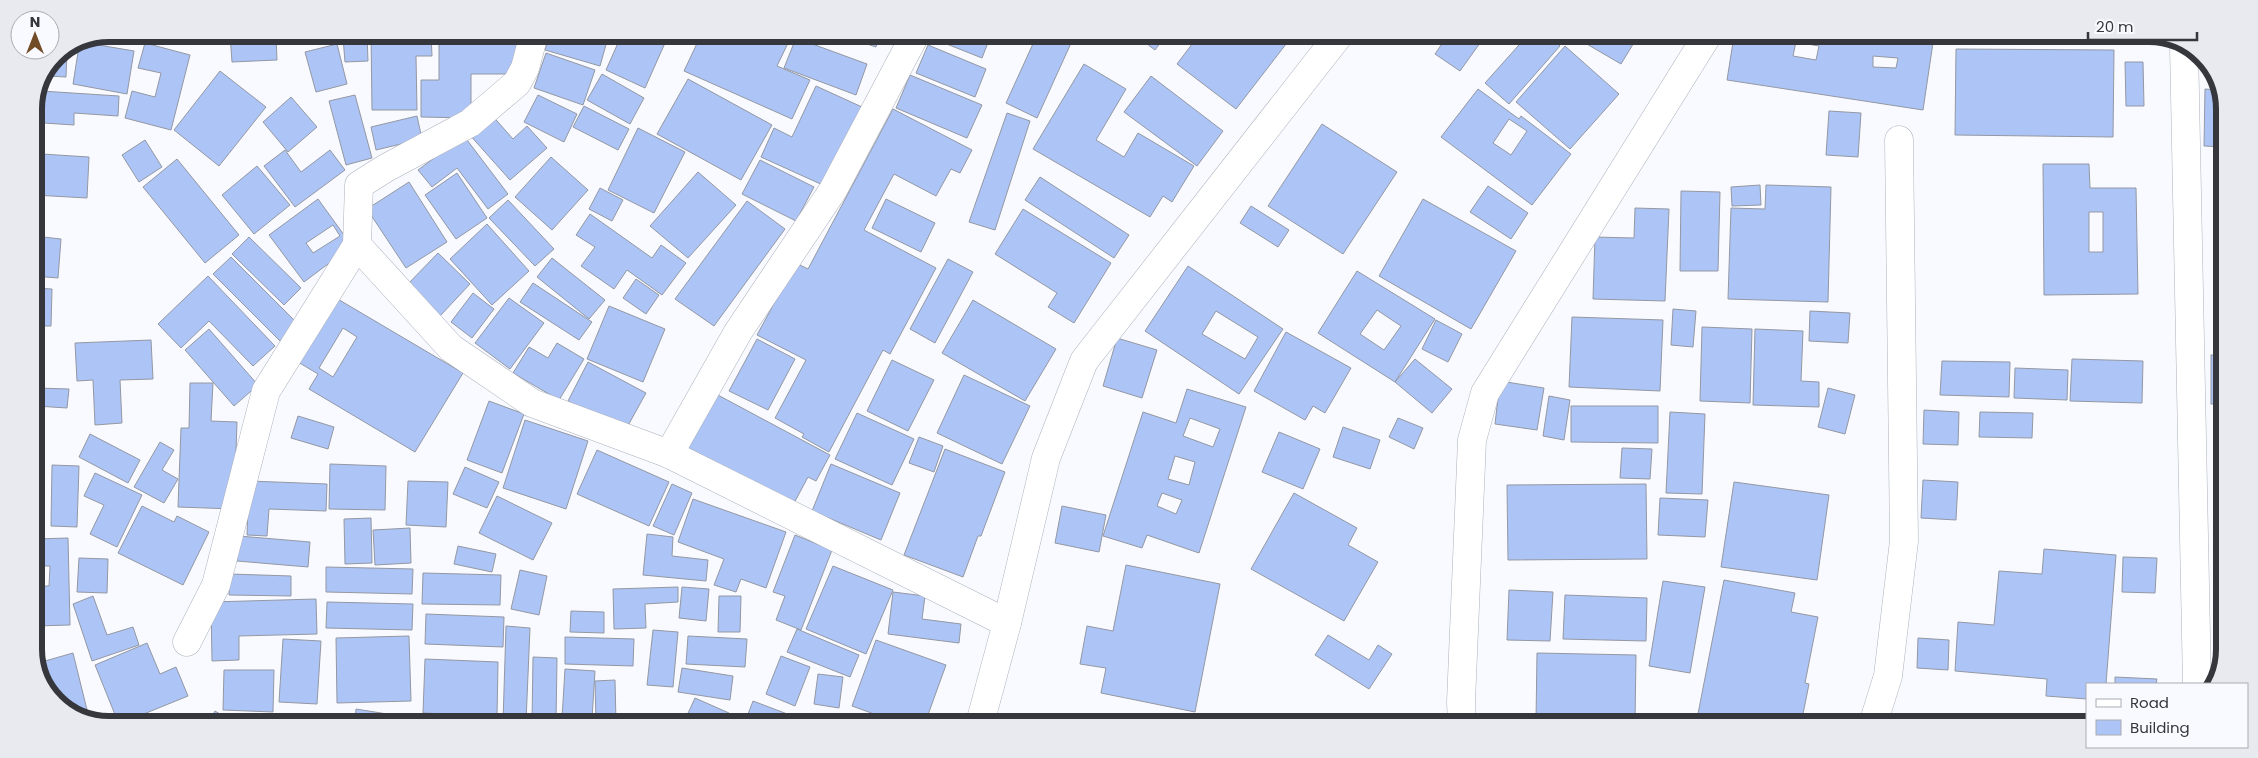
<svg xmlns="http://www.w3.org/2000/svg" width="2258" height="758" viewBox="0 0 2258 758" font-family="Poppins,sans-serif">
<style>
.building{fill:#adc4f7;stroke:#9398a2;fill-rule:evenodd}
.lines{fill:none;stroke-linecap:round;stroke-linejoin:round}
.street-casing{stroke:#acb1bc;stroke-width:29}
.street{stroke:#fff;stroke-width:28}
.rim{fill:none;stroke:#35373c;stroke-width:6}
</style>
<rect width="100%" height="100%" fill="#f8faff"/>
<g class="building">
<path d="M110,34H145V40L102,37Z"/>
<path d="M230,34H276L277,60L232,62Z"/>
<path d="M302,34H367L368,61L345,62L343,37L302,40Z"/>
<path d="M371,34H431L432,56H416L417,110H372Z"/>
<path d="M439,34H518V74H471V118L421,117V80H439Z"/>
<path d="M550,34H609L600,66L545,50Z"/>
<path d="M622,34H669L645,88L606,70Z"/>
<path d="M701,35H775L789,41L777,66L810,80L792,119L684,71Z"/>
<path d="M840,35H880L876,47Z"/>
<path d="M935,35H991L982,58L934,39Z"/>
<path d="M1037,35H1058L1072,41L1037,118L1006,103Z"/>
<path d="M1135,35H1166L1155,50Z"/>
<path d="M1199,35H1293L1236,109L1177,64Z"/>
<path d="M1448,35L1485,36L1460,71L1435,54Z"/>
<path d="M1527,36H1548L1560,46L1509,104L1485,83Z"/>
<path d="M1573,36H1638L1621,64Z"/>
<path d="M1734,36H1934L1923,110L1727,80ZM1796,42L1819,46L1816,60L1793,56ZM1873,56L1898,58L1896,68L1873,67Z"/>
<path d="M796,38L867,64L856,95L784,68Z"/>
<path d="M87,43L134,51L127,94L73,84L79,46Z"/>
<path d="M145,43L190,55L171,130L125,118L132,91L155,97L161,73L138,68Z"/>
<path d="M337,44L347,84L316,92L305,52Z"/>
<path d="M928,45L986,69L975,97L916,73Z"/>
<path d="M1565,46L1619,94L1570,149L1516,102Z"/>
<path d="M1956,49L2114,50L2113,137L1955,135Z"/>
<path d="M67,51L66,77L48,76L56,56Z"/>
<path d="M546,53L595,70L583,105L534,88Z"/>
<path d="M2125,62H2143L2144,106H2126Z"/>
<path d="M1084,64L1126,89L1096,140L1124,157L1138,133L1194,166L1172,202L1163,196L1150,217L1033,149Z"/>
<path d="M220,71L266,107L219,166L174,130Z"/>
<path d="M602,74L644,98L630,124L587,100Z"/>
<path d="M910,75L982,105L967,138L896,108Z"/>
<path d="M1151,76L1223,131L1197,166L1124,112Z"/>
<path d="M688,79L772,125L741,180L657,134Z"/>
<path d="M816,86L862,107L825,186L761,157L774,128L792,137Z"/>
<path d="M1478,89L1519,119L1521,116L1571,154L1532,205L1441,137ZM1509,119L1527,131L1511,155L1493,143Z"/>
<path d="M2205,89L2218,90L2224,105V147L2204,146Z"/>
<path d="M41,91L119,96L118,116L74,113V125L44,123L42,154L89,157L87,198L34,195V110Z"/>
<path d="M355,95L372,158L346,165L329,101Z"/>
<path d="M538,95L577,114L564,142L524,122Z"/>
<path d="M291,97L317,127L288,152L263,122Z"/>
<path d="M584,106L629,129L618,150L573,127Z"/>
<path d="M893,109L972,150L960,173L951,169L936,196L894,174L864,230L936,268L890,354L883,350L829,452L802,437L804,434L775,418L806,360L757,335L796,263L808,269Z"/>
<path d="M1829,111L1861,113L1858,157L1826,155Z"/>
<path d="M490,113L513,139L527,126L547,148L510,180L468,133Z"/>
<path d="M1007,113L1030,121L995,230L969,222Z"/>
<path d="M417,116L422,139L376,150L371,127Z"/>
<path d="M1322,124L1397,172L1343,254L1268,206Z"/>
<path d="M638,128L685,152L654,213L608,190Z"/>
<path d="M464,136L508,194L488,209L457,168L432,187L418,170Z"/>
<path d="M145,140L162,167L139,182L122,155Z"/>
<path d="M285,150L301,172L330,150L345,170L295,207L264,166Z"/>
<path d="M551,157L588,190L552,230L515,197Z"/>
<path d="M177,159L239,235L205,263L143,187Z"/>
<path d="M760,160L814,187L796,221L742,194Z"/>
<path d="M2043,164H2089L2090,188H2136L2138,294L2044,295ZM2089,212H2103V252H2089Z"/>
<path d="M257,166L290,205L254,234L222,195Z"/>
<path d="M698,172L736,205L688,258L650,226Z"/>
<path d="M457,173L487,218L456,239L425,195Z"/>
<path d="M1040,177L1129,235L1114,258L1025,200Z"/>
<path d="M409,182L447,242L406,268L367,209Z"/>
<path d="M1760,185L1761,205L1732,206L1731,187Z"/>
<path d="M1766,185L1831,187L1828,302L1728,299L1731,208L1765,209Z"/>
<path d="M1488,186L1528,213L1511,239L1470,212Z"/>
<path d="M600,188L623,200L612,221L589,209Z"/>
<path d="M1681,191L1720,192L1718,271H1680Z"/>
<path d="M318,199L352,246L304,282L269,235ZM333,225L340,236L313,253L306,243Z"/>
<path d="M886,199L935,223L921,252L872,228Z"/>
<path d="M1423,199L1516,251L1471,329L1379,276Z"/>
<path d="M508,200L554,249L535,266L489,218Z"/>
<path d="M747,201L785,229L714,326L675,299Z"/>
<path d="M1251,206L1289,230L1278,247L1240,223Z"/>
<path d="M1635,208L1669,209L1665,301L1593,299L1595,237L1634,238Z"/>
<path d="M1023,209L1111,263L1074,323L1048,307L1057,293L995,254Z"/>
<path d="M590,214L652,258L661,245L686,263L662,295L627,270L614,289L581,266L595,247L576,235Z"/>
<path d="M487,224L529,271L492,305L450,259Z"/>
<path d="M34,236L61,239L58,278L34,276Z"/>
<path d="M249,237L301,288L284,305L232,254Z"/>
<path d="M438,253L470,284L440,316L407,285Z"/>
<path d="M231,257L298,324L280,341L213,274Z"/>
<path d="M552,258L605,300L589,319L537,277Z"/>
<path d="M948,259L973,272L935,343L910,329Z"/>
<path d="M1188,266L1283,329L1239,394L1145,331ZM1216,311L1258,337L1245,359L1202,334Z"/>
<path d="M1357,271L1435,319L1395,382L1318,333ZM1377,310L1401,326L1384,350L1360,334Z"/>
<path d="M208,276L275,346L253,366L209,321L181,348L158,324Z"/>
<path d="M636,279L659,295L646,314L623,298Z"/>
<path d="M533,283L592,322L579,340L520,302Z"/>
<path d="M34,288L52,289L51,326H34Z"/>
<path d="M473,293L494,309L472,338L451,322Z"/>
<path d="M336,298L463,373L415,452L309,389L318,374L298,362ZM343,328L357,337L333,377L319,368Z"/>
<path d="M509,298L544,323L510,369L475,343Z"/>
<path d="M973,300L1056,349L1025,401L942,353Z"/>
<path d="M609,306L665,329L643,382L587,359Z"/>
<path d="M1673,309L1696,311L1693,347L1671,345Z"/>
<path d="M1810,311L1850,313L1848,343L1809,341Z"/>
<path d="M1572,317L1663,320L1660,391L1569,387Z"/>
<path d="M1436,320L1462,334L1448,362L1422,349Z"/>
<path d="M1702,327L1752,329L1750,403L1700,401Z"/>
<path d="M209,329L258,385L234,406L185,350Z"/>
<path d="M1755,329L1803,331L1801,381L1819,382V407L1753,405Z"/>
<path d="M1286,332L1351,368L1325,413L1313,406L1305,420L1254,391Z"/>
<path d="M1117,338L1157,350L1142,398L1103,386Z"/>
<path d="M757,339L795,359L768,410L729,391Z"/>
<path d="M151,340L153,379L120,380L122,423L95,425L93,380L77,381L75,343Z"/>
<path d="M557,343L584,359L559,400L513,373L529,347L548,358Z"/>
<rect x="2211" y="355" width="12" height="49"/>
<path d="M1415,359L1452,389L1432,413L1395,382Z"/>
<path d="M2072,359L2143,361L2142,403L2070,401Z"/>
<path d="M892,360L934,380L908,431L867,411Z"/>
<path d="M1942,361L2010,362L2009,397L1940,395Z"/>
<path d="M588,362L646,393L625,431L568,401Z"/>
<path d="M2015,368L2068,370L2067,400L2014,398Z"/>
<path d="M964,375L1030,406L1002,464L937,433Z"/>
<path d="M1500,381L1544,388L1537,430L1495,424Z"/>
<path d="M190,383H213L211,421L237,422L234,509L178,507L181,428H189Z"/>
<path d="M37,388L69,389L67,408L36,406Z"/>
<path d="M1828,388L1855,395L1845,434L1818,427Z"/>
<path d="M1187,389L1246,407L1199,553L1147,535L1142,548L1103,536L1143,412L1176,423ZM1190,418L1220,429L1213,447L1183,436ZM1175,456L1195,462L1189,485L1168,479ZM1162,493L1182,500L1176,514L1157,506Z"/>
<path d="M716,394L830,455L816,481L808,477L793,505L687,448Z"/>
<path d="M1549,396L1570,400L1564,440L1543,436Z"/>
<path d="M489,401L524,414L502,473L467,460Z"/>
<path d="M1571,406H1658V443L1571,442Z"/>
<path d="M1924,410L1959,412L1958,445L1923,444Z"/>
<path d="M1670,412L1705,414L1702,494L1666,493Z"/>
<path d="M1980,412L2033,413L2032,438L1979,437Z"/>
<path d="M857,413L914,439L892,485L835,459Z"/>
<path d="M298,416L334,427L328,449L291,438Z"/>
<path d="M1398,418L1423,428L1414,449L1389,437Z"/>
<path d="M525,420L588,441L566,509L503,488Z"/>
<path d="M1343,427L1380,440L1370,469L1333,457Z"/>
<path d="M1279,432L1320,449L1303,489L1262,472Z"/>
<path d="M90,434L140,460L128,483L79,457Z"/>
<path d="M919,437L943,446L934,472L909,463Z"/>
<path d="M160,442L174,450L162,470L178,479L164,503L134,487Z"/>
<path d="M1622,448L1652,449L1650,479L1620,478Z"/>
<path d="M945,449L1005,472L981,536H978L963,577L904,555Z"/>
<path d="M597,450L669,482L649,526L577,494Z"/>
<path d="M34,458H41L39,525H34Z"/>
<path d="M330,464L386,466L385,510L329,509Z"/>
<path d="M831,464L900,493L881,540L812,511Z"/>
<path d="M52,465L79,466L77,527L51,526Z"/>
<path d="M465,467L499,482L487,508L453,494Z"/>
<path d="M95,473L142,495L117,547L90,534L104,505L84,496Z"/>
<path d="M1923,480L1958,482L1956,520L1921,518Z"/>
<path d="M249,481L327,484L326,511L269,509L267,536L247,535Z"/>
<path d="M408,481L448,482L446,527L406,525Z"/>
<path d="M1734,482L1829,495L1817,580L1721,567Z"/>
<path d="M672,484L692,493L674,535L653,526Z"/>
<path d="M1646,484L1647,559L1508,560L1507,485Z"/>
<path d="M1294,493L1357,528L1348,545L1378,562L1344,621L1251,569Z"/>
<path d="M497,496L552,523L533,560L479,533Z"/>
<path d="M1660,498L1708,500L1705,537L1658,535Z"/>
<path d="M693,499L786,532L766,588L741,579L736,592L714,585L724,559L678,542Z"/>
<path d="M142,506L174,522L177,516L209,532L183,585L118,553Z"/>
<path d="M1062,506L1106,515L1099,552L1055,543Z"/>
<path d="M371,518L372,563L345,564L344,519Z"/>
<path d="M410,528L411,563L375,565L373,530Z"/>
<path d="M647,534L673,537L672,556L708,560L706,581L643,575Z"/>
<path d="M795,535L832,550L801,630L776,620L785,596L773,592Z"/>
<path d="M239,536L310,542L308,567L237,561Z"/>
<path d="M68,538L70,625L34,626V586H49L50,566H34V539Z"/>
<path d="M458,546L496,554L492,572L454,564Z"/>
<path d="M2044,549L2116,555L2106,684H2087V699L2046,696L2047,679L1955,671L1958,622L1994,625L1999,571L2042,574Z"/>
<path d="M2123,557L2157,558L2155,593L2122,592Z"/>
<path d="M79,558L108,559L107,593L77,592Z"/>
<path d="M1126,565L1220,584L1195,712L1101,693L1106,668L1080,664L1087,626L1113,631Z"/>
<path d="M833,566L893,590L866,654L806,629Z"/>
<path d="M326,567L413,569L412,594L326,592Z"/>
<path d="M520,570L547,576L539,615L511,609Z"/>
<path d="M423,573L501,575L500,605L422,604Z"/>
<path d="M230,574L291,576V596L229,595Z"/>
<path d="M1724,580L1795,593L1791,612L1818,617L1805,683L1809,684L1801,724H1718L1697,719Z"/>
<path d="M1663,581L1705,587L1690,673L1649,666Z"/>
<path d="M678,587V602L645,604L646,628L614,629L613,589Z"/>
<path d="M682,587L709,589L706,621L679,618Z"/>
<path d="M1509,590L1553,592L1550,641L1507,640Z"/>
<path d="M893,592L925,596L922,619L961,624L959,643L888,634Z"/>
<path d="M1565,595L1647,598L1646,641L1563,639Z"/>
<path d="M93,596L107,635L133,627L139,645L92,661L73,604Z"/>
<path d="M719,596H741L740,632H718Z"/>
<path d="M316,599L317,634L239,636V660L212,661L211,602Z"/>
<path d="M327,602L413,604L412,630L326,628Z"/>
<path d="M571,611L604,612V633L570,632Z"/>
<path d="M426,614L504,617L503,647L425,644Z"/>
<path d="M506,626L530,628L526,722H503Z"/>
<path d="M797,629L859,655L850,677L787,652Z"/>
<path d="M653,630L678,632L673,687L647,685Z"/>
<path d="M1328,635L1369,660L1378,645L1392,654L1369,689L1315,655Z"/>
<path d="M409,636L411,701L337,703L336,638Z"/>
<path d="M688,636L747,639L745,667L686,664Z"/>
<path d="M565,637L634,639L633,666L565,664Z"/>
<path d="M1918,638L1949,640L1948,670L1917,668Z"/>
<path d="M283,639L321,641L317,704L279,702Z"/>
<path d="M876,640L946,665L925,723H899L852,706Z"/>
<path d="M147,643L160,674L176,667L188,696L124,722H118L95,665Z"/>
<path d="M73,653L90,722L54,698L45,661Z"/>
<path d="M1537,653L1636,655L1635,722L1536,721Z"/>
<path d="M781,656L810,667L795,706L766,694Z"/>
<path d="M533,657L557,658L556,722H532Z"/>
<path d="M425,659L498,662L497,716L423,713Z"/>
<path d="M682,668L733,676L730,700L678,692Z"/>
<path d="M565,669L595,671L592,719L562,718Z"/>
<path d="M224,670H274L273,712L223,710Z"/>
<path d="M818,674L843,677L839,708L814,704Z"/>
<path d="M2115,677L2157,679L2156,684H2115Z"/>
<path d="M615,680L616,722H596L595,681Z"/>
<path d="M695,698L729,713L725,722H684Z"/>
<path d="M753,701L811,723L745,722Z"/>
<path d="M356,709L406,717V722H355Z"/>
<path d="M215,711L233,722H209Z"/>
<path d="M837,714L858,723H833Z"/>
<path d="M422,718L476,722H422Z"/>
</g>
<g class="lines">
<defs>
<g id="street">
<path d="M534,34L525,68L517,83L470,123L386,168L359,185L357,245L451,348L532,403L669,454L1007,623"/>
<path d="M2184,46L2197,684"/>
<path d="M669,454L738,332L833,190L915,35"/>
<path d="M187,642L216,585L266,391L357,245"/>
<path d="M980,723L1007,623L1046,458L1084,361L1339,35"/>
<path d="M1462,723L1461,702L1472,440L1485,393L1707,36"/>
<path d="M1873,724L1888,676L1904,541L1899,140"/>
</g>
</defs>
<use href="#street" class="street-casing"/>
<use href="#street" class="street"/>
</g>
<path d="M0 0H2258V758H0ZM109 42H2149A67 67 0 0 1 2216 109V649A67 67 0 0 1 2149 716H109A67 67 0 0 1 42 649V109A67 67 0 0 1 109 42Z" fill="#e8eaef" fill-rule="evenodd"/>
<path class="rim" d="M109 42H2149A67 67 0 0 1 2216 109V649A67 67 0 0 1 2149 716H109A67 67 0 0 1 42 649V109A67 67 0 0 1 109 42Z"/>
<rect x="2086" y="683" width="162" height="65" fill="#f8faff" stroke="#aaacb1"/>
<rect x="2096" y="699" width="25" height="8" fill="#ffffff" stroke="#aaacb1"/>
<text x="2130" y="708" font-size="15" fill="#35373c">Road</text>
<rect x="2096" y="720" width="25" height="15" fill="#adc4f7" stroke="#aaacb1"/>
<text x="2130" y="733" font-size="15" fill="#35373c">Building</text>
<g transform="translate(35 35)"><circle r="24" fill="#f8faff" stroke="#aaacb1"/>
<path d="M0-4L9 19L0 12L-9 19Z" fill="#714c27"/>
<text y="-8" font-size="14" font-weight="bold" text-anchor="middle" fill="#35373c">N</text>
</g>
<path d="M2088 32v8h109v-8" fill="none" stroke="#35373c" stroke-width="2.5"/>
<text x="2096" y="32" font-size="15" fill="#35373c" stroke="#f8faff" stroke-width="4" paint-order="stroke">20 m</text>
</svg>
